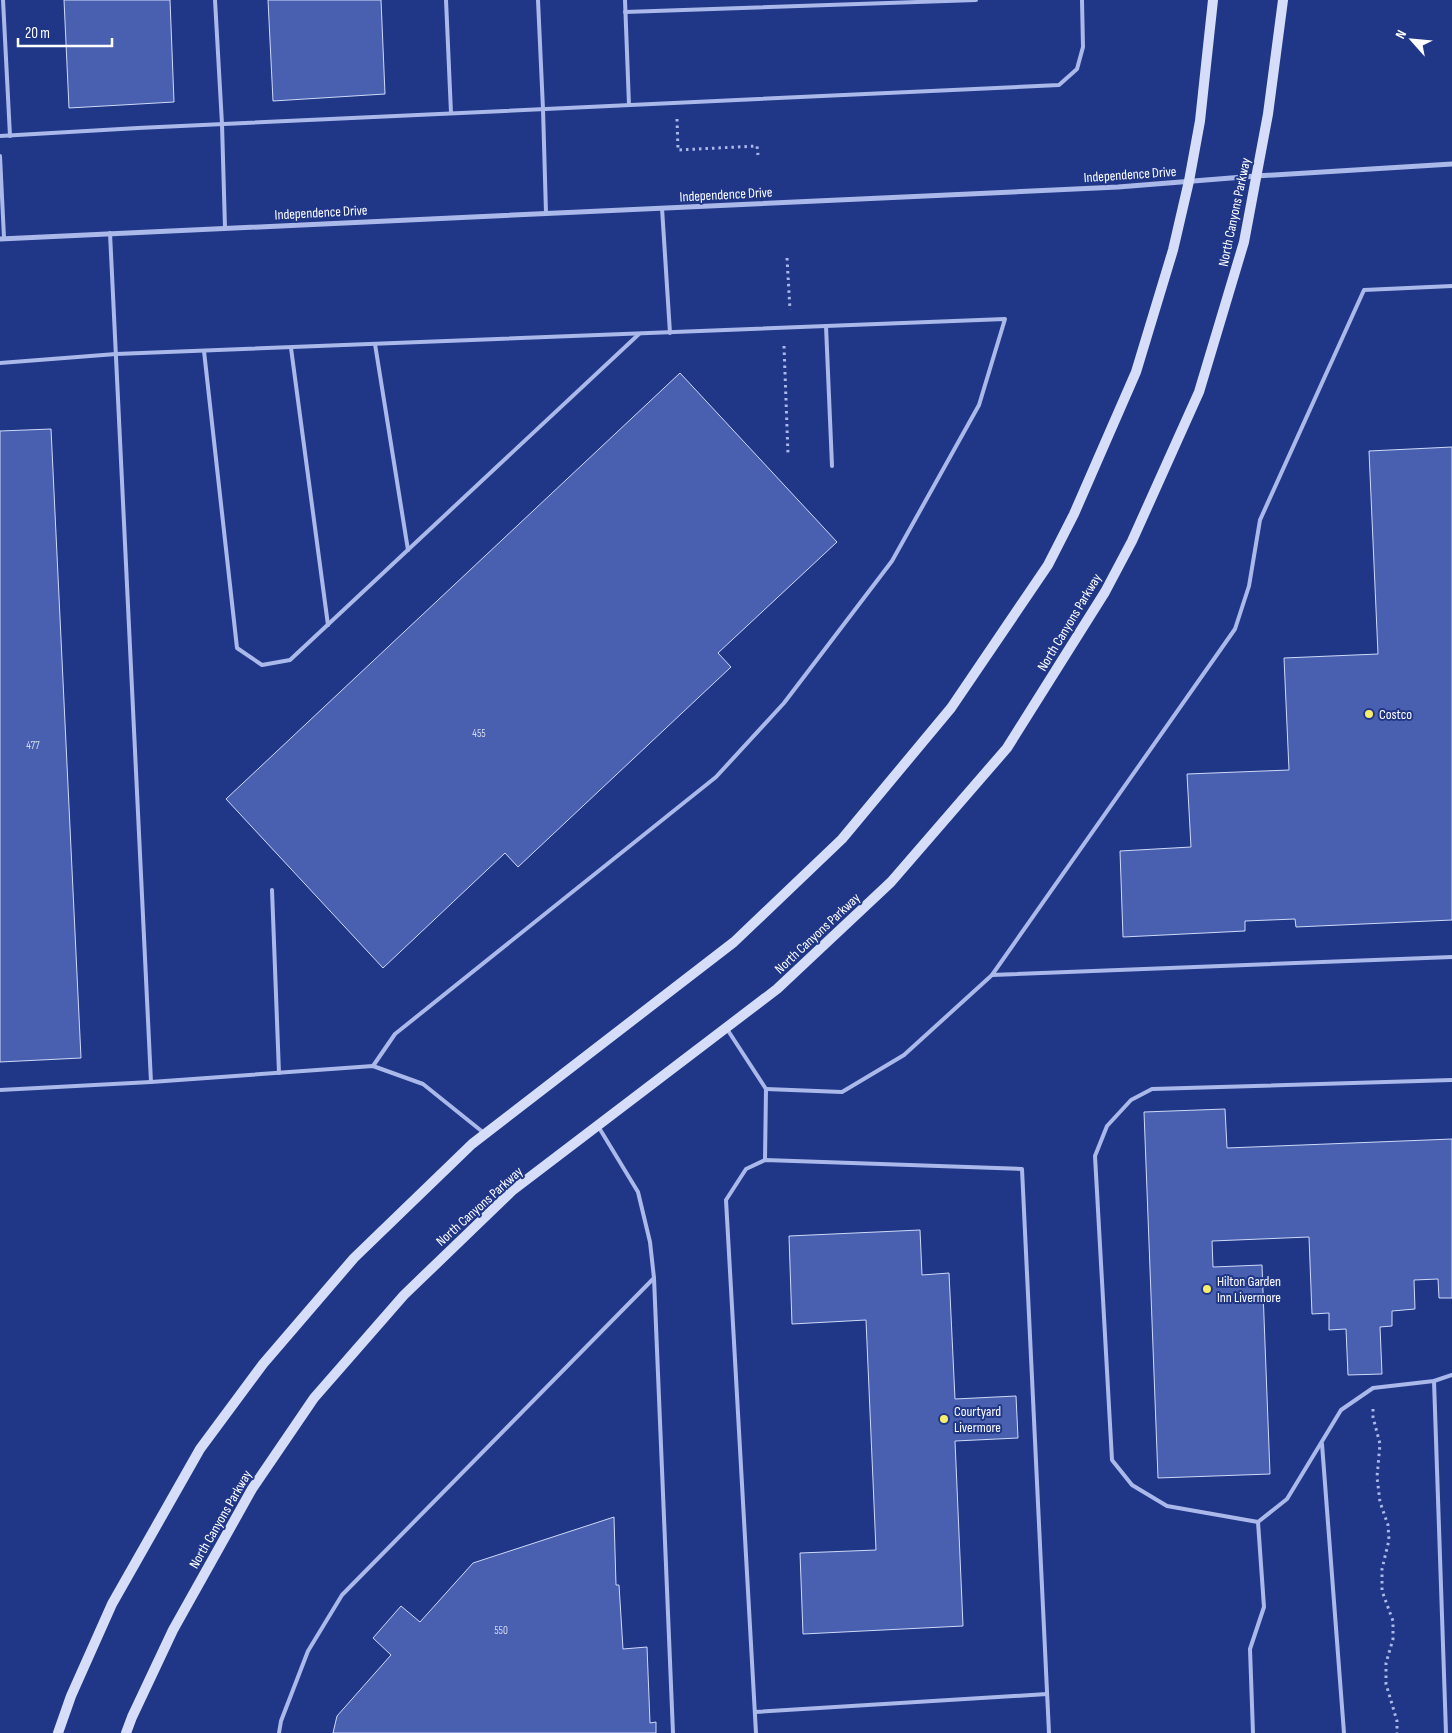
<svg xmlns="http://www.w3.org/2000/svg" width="1452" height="1733" viewBox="0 0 1452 1733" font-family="'Sofia Sans Condensed',sans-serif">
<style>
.building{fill:#4960b1;stroke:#cfd9f8}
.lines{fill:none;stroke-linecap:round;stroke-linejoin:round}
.path{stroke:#abb9ea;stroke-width:3;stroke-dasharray:2.5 4;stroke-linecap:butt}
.service{stroke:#abb9ea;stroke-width:4}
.minor{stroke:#abb9ea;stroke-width:5}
.secondary{stroke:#d6ddf8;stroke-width:10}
.poi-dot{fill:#f8ee6b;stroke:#203788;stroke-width:2}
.labels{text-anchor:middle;stroke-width:4;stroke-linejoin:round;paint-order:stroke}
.number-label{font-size:11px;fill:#d2d7ec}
.street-label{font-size:14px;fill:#fff;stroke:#203788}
.poi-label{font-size:14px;fill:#fff;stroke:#203788;text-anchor:start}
</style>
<rect width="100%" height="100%" fill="#203788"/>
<g class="building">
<path d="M64,0H170L174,102L69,108Z"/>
<path d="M268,0H381L385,94L273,101Z"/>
<path d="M680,373L837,542L718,653L731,667L518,867L505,853L383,968L226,799Z"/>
<path d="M51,429L81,1058L0,1062V431Z"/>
<path d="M1452,447V920L1296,927L1295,919L1245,921V931L1123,937L1120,851L1191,847L1187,774L1289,770L1284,658L1378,654L1369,451Z"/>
<path d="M1225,1109L1227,1148L1452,1139V1298H1439L1438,1279L1414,1280L1415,1309L1392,1311V1326L1380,1327L1382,1374L1348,1375L1346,1329L1329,1330V1313L1312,1314L1309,1237L1212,1241L1213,1267L1262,1265L1270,1474L1158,1478L1144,1112Z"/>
<path d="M920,1230L922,1275L949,1273L955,1399L1016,1396L1018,1438L955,1441L963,1626L803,1634L800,1553L876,1550L866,1320L792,1324L789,1236Z"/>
<path d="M614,1517L616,1585H619L623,1649L647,1647L650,1723L656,1722V1733H333L337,1716L391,1655L373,1638L401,1606L420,1622L473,1563Z"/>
</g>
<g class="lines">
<g class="path">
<path d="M677,119L678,150L757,146L758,155"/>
<path d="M787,258L790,310"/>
<path d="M784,346L788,454"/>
<path d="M1373,1409V1417L1380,1444L1377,1477L1380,1502L1388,1525L1389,1540L1382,1569V1591L1393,1621V1639L1386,1663V1684L1397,1721V1733"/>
</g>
<g class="service">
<path d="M3,0L10,136"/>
<path d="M215,0L222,124L225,228"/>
<path d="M446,0L451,113"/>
<path d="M538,0L543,109L546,213"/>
<path d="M625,0L629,105"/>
<path d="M625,12L976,0"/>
<path d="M0,136L138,128L1059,85L1077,69L1083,47L1082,0"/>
<path d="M0,156L4,238"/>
<path d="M662,208L670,333"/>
<path d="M110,233L151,1082"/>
<path d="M826,326L832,466"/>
<path d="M375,344L408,550"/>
<path d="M291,348L328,625"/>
<path d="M204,351L237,648L262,665L290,660L639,334"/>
<path d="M0,363L116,354L1005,319L979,405L892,561L784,703L716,777L395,1034L373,1066"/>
<path d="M272,890L279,1073"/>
<path d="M992,975L1452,957"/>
<path d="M727,1029L766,1089L765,1160"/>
<path d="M1452,1080L1152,1089L1131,1100L1107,1126L1095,1156L1112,1460L1132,1485L1167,1506L1258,1522L1287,1499L1341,1410L1373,1388L1434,1381L1452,1375"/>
<path d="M766,1089L842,1092L904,1055L992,975L1235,629L1249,586L1260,520L1364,290L1452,286"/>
<path d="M0,1090L151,1082L373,1066L423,1084L484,1133"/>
<path d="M598,1126L638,1192L650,1242L654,1278L673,1733"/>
<path d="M1434,1381L1446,1733"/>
<path d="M1322,1444L1344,1733"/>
<path d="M755,1712L1047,1694"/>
<path d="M279,1733L281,1721L308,1651L342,1595L654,1278"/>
<path d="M756,1733L726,1200L746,1169L765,1160L1022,1169L1049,1733"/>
<path d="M1253,1733L1250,1649L1264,1607L1258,1522"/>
</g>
<path class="minor" d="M0,239L1118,187L1256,176L1452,164"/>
<g class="secondary">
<path d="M58,1733L71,1696L112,1604L200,1449L263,1364L354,1258L472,1144L734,942L842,839L951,708L1048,565L1074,514L1136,372L1173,250L1189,181L1200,121L1213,0"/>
<path d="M126,1733L132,1717L173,1630L252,1489L314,1398L404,1295L513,1190L777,989L891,882L1007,748L1105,592L1132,541L1199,392L1244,242L1268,114L1283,0"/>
</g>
</g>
<g class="poi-dot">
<circle cx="1369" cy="714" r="5"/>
<circle cx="1207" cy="1289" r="5"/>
<circle cx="944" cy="1419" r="5"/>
</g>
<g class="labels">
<g class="number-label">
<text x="479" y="737">455</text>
<text x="33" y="749">477</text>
<text x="501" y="1634">550</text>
</g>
<g class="street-label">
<text transform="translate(1130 174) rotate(-4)" y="5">Independence Drive</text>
<text transform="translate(726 194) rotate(-3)" y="5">Independence Drive</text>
<text transform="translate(321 212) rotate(-3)" y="5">Independence Drive</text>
<text transform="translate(1234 212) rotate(-78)" y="5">North Canyons Parkway</text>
<text transform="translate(1069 622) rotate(-59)" y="5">North Canyons Parkway</text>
<text transform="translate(817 933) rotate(-43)" y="5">North Canyons Parkway</text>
<text transform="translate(479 1206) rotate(-42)" y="5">North Canyons Parkway</text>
<text transform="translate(220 1519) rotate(-60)" y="5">North Canyons Parkway</text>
</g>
<g class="poi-label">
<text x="1379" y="719">Costco</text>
<text x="1217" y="1286">Hilton Garden<tspan x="1217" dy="16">Inn Livermore</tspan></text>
<text x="954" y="1416">Courtyard<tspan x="954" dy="16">Livermore</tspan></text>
</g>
</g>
<g transform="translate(1412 40) rotate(297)" stroke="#203788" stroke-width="4" paint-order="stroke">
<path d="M0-4L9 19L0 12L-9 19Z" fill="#ffffff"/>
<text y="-8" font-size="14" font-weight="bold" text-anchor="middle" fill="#ffffff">N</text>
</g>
<path d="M18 38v8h94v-8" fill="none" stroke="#ffffff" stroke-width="2.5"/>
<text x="25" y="38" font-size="15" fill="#ffffff" stroke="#203788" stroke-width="4" paint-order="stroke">20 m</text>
</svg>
